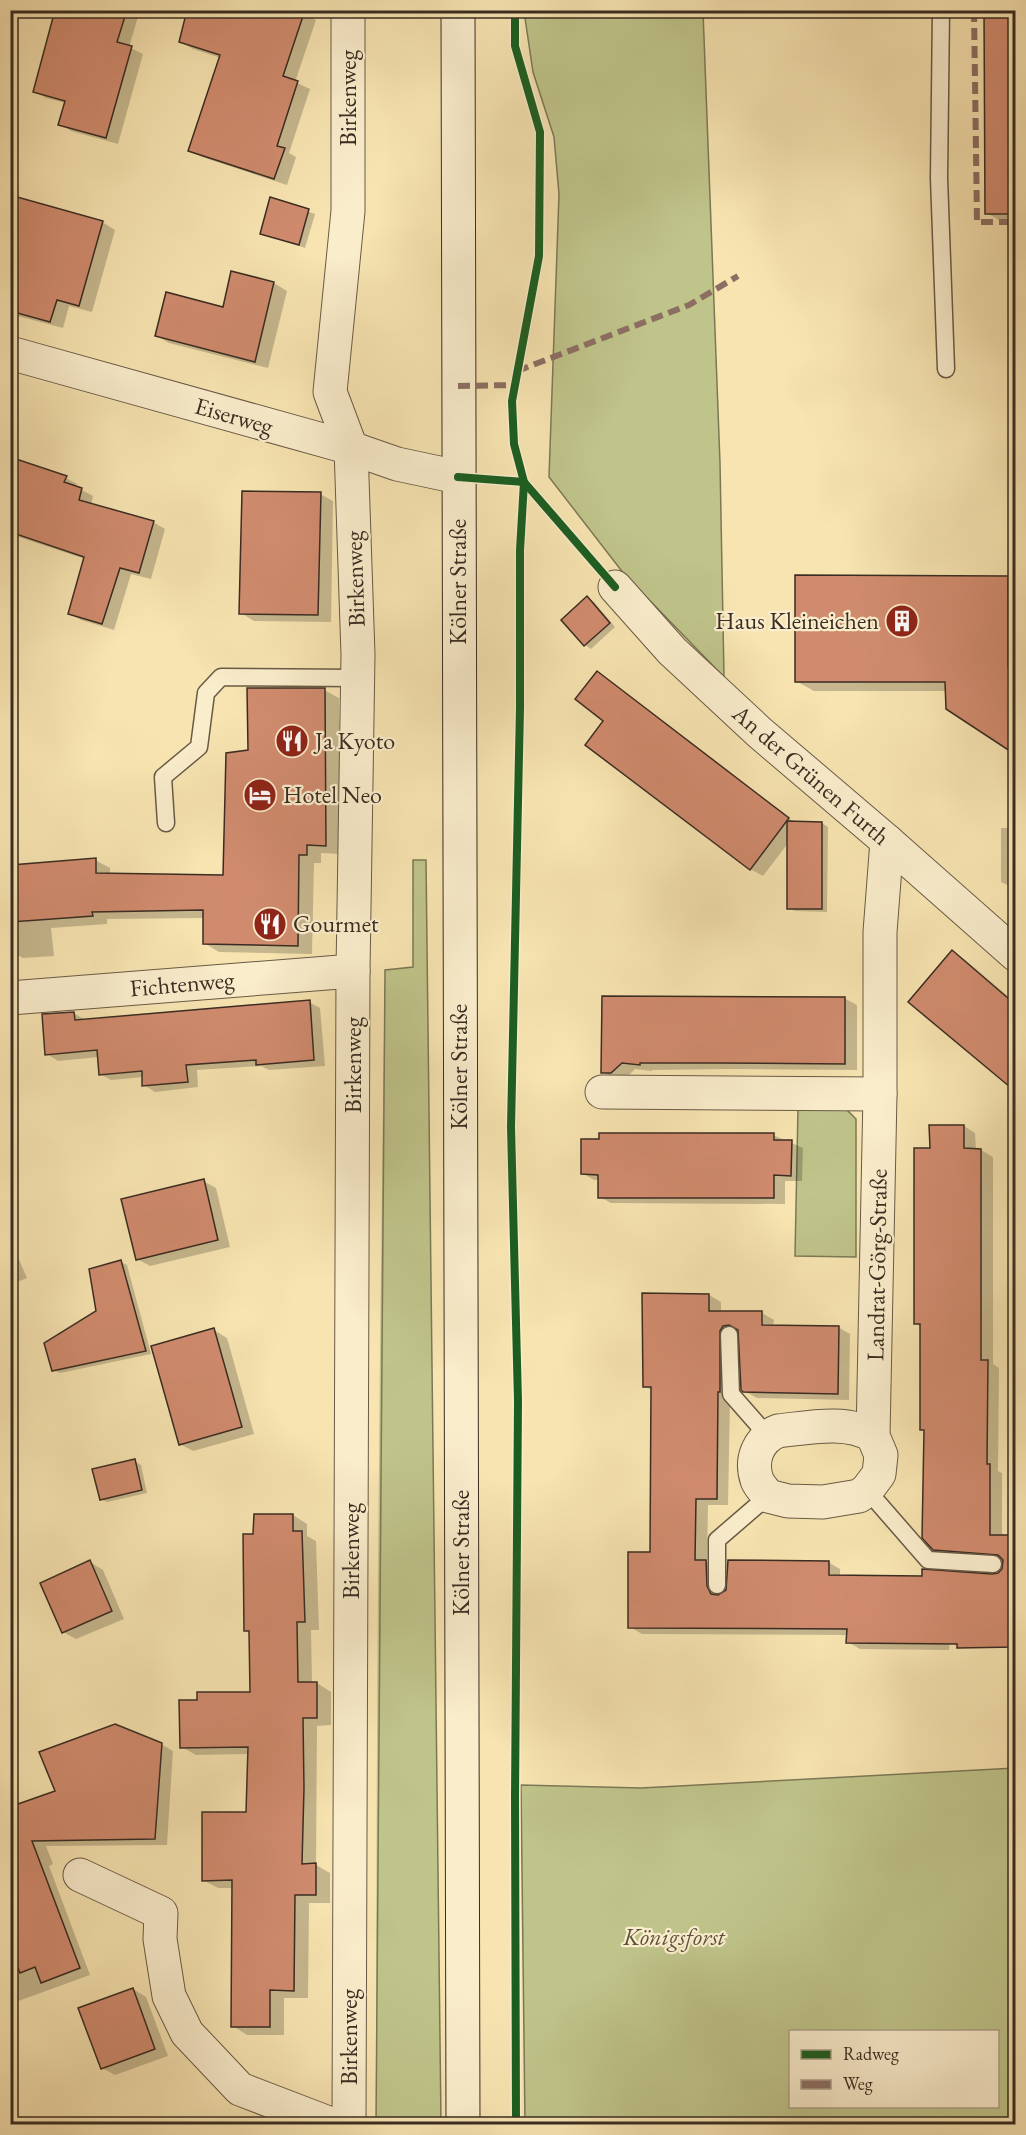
<svg xmlns="http://www.w3.org/2000/svg" width="1026" height="2135" viewBox="0 0 1026 2135" font-family="'EB Garamond',serif">
<style>
.green{fill:#bfc48a;stroke:#7c7856;stroke-width:1.5;fill-rule:evenodd}
.shadow{fill:#0003}
.building{fill:#d08b6e;stroke:#3a2c22;stroke-width:1.5}
.lines{fill:none;stroke-linecap:round;stroke-linejoin:round}
.service-casing{stroke:#695a46;stroke-width:19}
.minor-casing{stroke:#695a46;stroke-width:35}
.secondary-casing{stroke:#3a2c22;stroke-width:35}
.service{stroke:#faedcc;stroke-width:16}
.minor{stroke:#faedcc;stroke-width:33}
.secondary{stroke:#faedcc;stroke-width:33}
.quiet{stroke:#8d6e63;stroke-width:6;stroke-dasharray:12 6;stroke-linecap:butt}
.cycleway-casing{stroke:#faedcc;stroke-width:11}
.cycleway{stroke:#1b5e20;stroke-width:8}
.labels{text-anchor:middle;stroke-width:4.5;stroke-linejoin:round;paint-order:stroke}
.street-label{font-size:24px;fill:#3a2c22;stroke:#faedcc}
.poi-label{font-size:24px;fill:#3a2c22;stroke:#faedcc;text-anchor:start}
.park-label{font-size:24px;font-style:italic;fill:#5b523c;stroke:#faedcc}
</style>
<rect width="100%" height="100%" fill="#f7e4b1"/>
<filter id="stains"><feTurbulence type="fractalNoise" baseFrequency=".00333" numOctaves="4"/><feColorMatrix values="0 0 0 0 .2 0 0 0 0 .09 0 0 0 0 .02 0 0 0 .5 -.17"/></filter>
<radialGradient id="worn" r=".72"><stop offset=".6" stop-color="#630" stop-opacity="0"/><stop offset="1" stop-color="#630" stop-opacity=".3"/></radialGradient>
<g class="green">
<path d="M524,11H703L720,463L724,677L624,574L549,477L559,194L554,137L533,72Z"/>
<path d="M413,860H426L441,2124H376C376,1740 379,1355 385,970L413,967Z"/>
<path d="M844,1107L856,1119V1257L795,1256L798,1108Z"/>
<path d="M1015,1768V2124H525L521,1785L641,1788ZM790,2032H998V2106H790Z"/>
</g>
<g class="shadow">
<path d="M57,10H140L129,47L143,54L118,144L71,131L60,124L66,103L46,98L34,91Z"/>
<path d="M207,10H307L305,14L316,20L295,82L310,89L289,153L296,157L287,185L202,157L190,150L221,58L193,49L181,42Z"/>
<path d="M1016,10V224H1006L987,213Z"/>
<path d="M10,196L102,222L115,230L92,312L69,306L63,328L10,314Z"/>
<path d="M271,199L315,214L305,248L261,233Z"/>
<path d="M233,273L274,283L287,291L268,368L169,343L157,336L224,308Z"/>
<path d="M10,459L66,478L77,484L76,487L93,496L91,505L153,522L165,529L151,579L131,574L114,630L81,620L70,614L85,559L10,534Z"/>
<path d="M320,494L333,501L331,622L254,621L241,613Z"/>
<path d="M1008,577L1016,582V753L947,691H814L796,681Z"/>
<path d="M587,598L594,602L615,627L591,649L585,645Z"/>
<path d="M609,680L795,823H822L828,827L827,912L795,911L789,908V842L763,876L750,869L605,721Z"/>
<path d="M324,690L339,698L340,854L321,853V863H314L312,954L219,952L204,943V918L107,919V924L51,928L54,956L23,958L10,951V903H14L95,860L110,868V875L225,876L249,751Z"/>
<path d="M1001,828H1016V889L1001,882Z"/>
<path d="M952,952L964,959L1016,1003V1091Z"/>
<path d="M603,997L844,998L857,1005V1070L729,1069L652,1070V1071L635,1069L624,1080H615L603,1072Z"/>
<path d="M309,1002L320,1008L325,1066L269,1070L261,1066L197,1070L198,1087L155,1092L144,1085L143,1077L111,1080L100,1074L99,1057L58,1061L47,1054L74,1013L85,1020Z"/>
<path d="M964,1126L975,1133L976,1150H981L993,1157V1364L999,1368L998,1471L1002,1473V1537H1011L1016,1539V1611L953,1610L949,1650L860,1649L848,1642V1635L642,1634L630,1627L651,1553L653,1391L645,1386L644,1294L709,1295L721,1302V1313H762L774,1320L773,1327H838L850,1334L849,1400L757,1398L744,1391L740,1331L735,1333L730,1398L728,1505H708L707,1562L718,1569L720,1596L828,1562L840,1569V1577L993,1576L1003,1571V1560L947,1556L934,1549L925,1431L921,1429L922,1327L915,1323L931,1150Z"/>
<path d="M773,1135L803,1148L802,1181H785V1204L611,1203L600,1197V1180H594L582,1173Z"/>
<path d="M203,1181L216,1188L230,1247L150,1266L137,1259Z"/>
<path d="M10,1239L27,1278L10,1285Z"/>
<path d="M121,1262L127,1265L151,1354L60,1373L54,1370L98,1312Z"/>
<path d="M10,1316L16,1330L10,1333Z"/>
<path d="M214,1330L227,1338L254,1434L193,1451L180,1444Z"/>
<path d="M134,1461L141,1465L147,1493L107,1502L101,1499Z"/>
<path d="M293,1515L307,1524V1536L316,1541L319,1630H311L312,1683H317L331,1692V1725L317,1726L316,1865L330,1873V1903H309L308,1998H284V2035H247L233,2026V1888H218L203,1880L248,1813L249,1754L196,1755L182,1747L198,1701L252,1693L251,1634L245,1630L255,1535Z"/>
<path d="M90,1562L103,1570L124,1619L76,1639L63,1632Z"/>
<path d="M161,1744L173,1751L167,1845L46,1846L53,1864L49,1866L90,1975L10,2004V1809L57,1792Z"/>
<path d="M133,1989L146,1997L168,2056L115,2075L102,2068Z"/>
</g>
<g class="building">
<path d="M55,10H127L117,42L132,46L106,138L58,125L65,101L33,92Z"/>
<path d="M187,10H305L283,76L298,81L277,146L285,148L274,179L188,151L220,55L179,42Z"/>
<path d="M984,10H1016V214H985Z"/>
<path d="M10,195L103,221L79,306L57,300L50,322L10,311Z"/>
<path d="M270,197L309,209L299,245L260,234Z"/>
<path d="M231,271L274,282L255,362L155,336L166,292L223,307Z"/>
<path d="M10,457L67,476L64,482L82,488L79,500L154,521L139,573L120,568L102,624L68,614L84,557L10,532Z"/>
<path d="M242,491L321,492L318,615L239,614Z"/>
<path d="M795,575L1008,576V666L1016,667V755L946,709L945,682H795Z"/>
<path d="M587,596L610,623L584,646L561,620Z"/>
<path d="M597,671L789,818L750,870L585,745L603,721L575,699Z"/>
<path d="M247,688H325L326,846L307,845V855H299L298,946L203,944V910L92,912L93,916L11,922V865L96,858V873L223,875L226,753L248,750Z"/>
<path d="M787,821L822,822V909H787Z"/>
<path d="M952,950L1016,1005V1092L908,1002Z"/>
<path d="M602,996L845,997V1064L716,1063H640V1065L622,1063L611,1073H601Z"/>
<path d="M310,1000L314,1060L256,1065V1060L186,1065L188,1082L142,1086V1071L99,1075L97,1050L45,1055L42,1014L74,1012L75,1020Z"/>
<path d="M929,1125H964V1148L981,1149V1360H988L987,1464H990V1535H1011L1010,1580H1016V1647L957,1648V1644L846,1643L847,1629L628,1628V1552H650L651,1387H643L642,1293L709,1294V1311H762V1325L839,1326L838,1394L743,1392L741,1390L738,1330L729,1325L723,1326L720,1331V1392H718L717,1499H696L695,1560H706L707,1586L711,1594L718,1595L726,1590L728,1560L829,1561V1575L922,1576V1569L992,1574L998,1573L1002,1569L1003,1560L998,1555L933,1550L922,1538L924,1430H920V1324H914V1148H930Z"/>
<path d="M599,1133H774V1140H792L791,1176L774,1175V1198H598V1175L581,1174V1139H599Z"/>
<path d="M204,1179L218,1240L136,1260L121,1199Z"/>
<path d="M121,1260L146,1351L52,1371L44,1343L96,1311L89,1269Z"/>
<path d="M214,1328L242,1427L179,1445L151,1346Z"/>
<path d="M135,1459L142,1490L100,1500L92,1469Z"/>
<path d="M254,1514H293V1531H302L305,1622H297L298,1682H317V1718H303L304,1788L302,1864L316,1863V1895H295L294,1991L270,1990V2027H231L232,1880L202,1881V1812H246L248,1747L180,1748L179,1700H197V1692H250L249,1631H244L243,1534H253Z"/>
<path d="M90,1560L112,1611L62,1633L40,1583Z"/>
<path d="M115,1724L162,1743L155,1839L32,1841L80,1968L41,1983L35,1967L20,1973L10,1948V1793H14L18,1804L55,1791L39,1752Z"/>
<path d="M133,1988L155,2049L101,2069L78,2008Z"/>
</g>
<g class="lines">
<defs>
<g id="service">
<path d="M941,10L939,178L946,369"/>
<path d="M166,823L163,777L199,747L206,693L221,677L358,678"/>
<path d="M729,1335L731,1394L767,1435"/>
<path d="M867,1490L928,1560L993,1564"/>
<path d="M717,1585V1540L768,1496"/>
</g>
<g id="minor">
<path d="M348,10V211L330,392L351,448L358,655L353,971L349,2124"/>
<path d="M10,353L351,448L397,464L458,477"/>
<path d="M615,587L672,651L759,732L887,841L1016,955"/>
<path d="M10,998L353,971"/>
<path d="M602,1092L880,1094"/>
<path d="M873,1436C847,1419 807,1428 778,1431C758,1439 750,1460 757,1480C759,1486 765,1491 768,1496L788,1501L823,1502L859,1496L867,1490L879,1474L881,1455L873,1436L880,1094V932L887,841"/>
<path d="M80,1875L161,1913L160,1939L169,1996L187,2033L240,2089L331,2124"/>
</g>
<path id="secondary" d="M458,10L463,2124"/>
</defs>
<use href="#service" class="service-casing"/>
<use href="#minor" class="minor-casing"/>
<use href="#secondary" class="secondary-casing"/>
<use href="#service" class="service"/>
<use href="#minor" class="minor"/>
<use href="#secondary" class="secondary"/>
<g class="quiet">
<path d="M974,10L977,222H1016"/>
<path d="M517,371L689,305L738,276"/>
<path d="M458,386L514,385"/>
</g>
<defs>
<g id="cycleway">
<path d="M515,10V46L540,132L539,256L512,401L514,444L524,482L520,550V708L511,1127L518,1401L515,1798L516,2124"/>
<path d="M458,477L524,482L615,587"/>
</g>
</defs>
<use href="#cycleway" class="cycleway-casing"/>
<use href="#cycleway" class="cycleway"/>
</g>
<defs>
<symbol id="building-disc" viewBox="-11 -11 22 22"><circle r="9.5" fill="#8f2418" stroke="#faedcc"/><path d="M-4-6H4V6H1V3H-1V6H-4ZM-2.5-4.3h1.7v1.8h-1.7ZM.8-4.3h1.7v1.8H.8ZM-2.5-1h1.7V.8h-1.7ZM.8-1h1.7V.8H.8Z" fill="#fff"/></symbol>
<symbol id="restaurant-disc" viewBox="-11 -11 22 22"><circle r="9.5" fill="#8f2418" stroke="#faedcc"/><path d="M-5-6h1v4h1v-4h1v4h1v-4h1v5L-1.5 .5V6h-2V.5L-5-1ZM5-6V6H3V1.5H1.5Q1.5-4 5-6Z" fill="#fff"/></symbol>
<symbol id="hotel-disc" viewBox="-11 -11 22 22"><circle r="9.5" fill="#8f2418" stroke="#faedcc"/><path d="M-6-4.5h1.5V1H6V5H4.5V3h-9V5H-6ZM-4 0a1.8 1.8 0 1 1 3.6 0ZM.5 0V-2.5h3Q6-2.5 6 0Z" fill="#fff"/></symbol>
</defs>
<g fill-rule="evenodd">
<use href="#building-disc" x="883" y="602" width="38" height="38"/>
<use href="#restaurant-disc" x="273" y="722" width="38" height="38"/>
<use href="#hotel-disc" x="241" y="776" width="38" height="38"/>
<use href="#restaurant-disc" x="251" y="905" width="38" height="38"/>
</g>
<g class="labels">
<g class="street-label">
<text transform="translate(348 98) rotate(-90)" y="8">Birkenweg</text>
<text transform="translate(234 416) rotate(16)" y="8">Eiserweg</text>
<text transform="translate(355 579) rotate(-92)" y="8">Birkenweg</text>
<text transform="translate(458 582) rotate(-90)" y="8">Kölner Straße</text>
<text transform="translate(811 775) rotate(41)" y="8">An der Grünen Furth</text>
<text transform="translate(182 984) rotate(-5)" y="8">Fichtenweg</text>
<text transform="translate(353 1065) rotate(-90)" y="8">Birkenweg</text>
<text transform="translate(459 1067) rotate(-90)" y="8">Kölner Straße</text>
<text transform="translate(877 1265) rotate(-89)" y="8">Landrat-Görg-Straße</text>
<text transform="translate(351 1551) rotate(-90)" y="8">Birkenweg</text>
<text transform="translate(461 1553) rotate(-90)" y="8">Kölner Straße</text>
<text transform="translate(349 2037) rotate(-90)" y="8">Birkenweg</text>
</g>
<g class="poi-label">
<text x="879" y="629" text-anchor="end">Haus Kleineichen</text>
<text x="315" y="749">Ja Kyoto</text>
<text x="283" y="803">Hotel Neo</text>
<text x="293" y="932">Gourmet</text>
</g>
<g class="park-label">
<text x="674" y="1945">Königsforst</text>
</g>
</g>
<rect width="1026" height="2135" fill="none" stroke="#f7e4b1" stroke-width="36"/>
<rect x="12" y="12" width="1002" height="2111" fill="none" stroke="#3a2c22" stroke-width="3"/>
<rect x="18" y="18" width="990" height="2099" fill="none" stroke="#3a2c22" stroke-width="1.5"/>
<rect x="789" y="2030" width="210" height="78" fill="#faedcc" stroke="#ada088" stroke-width="1.5"/>
<rect x="801" y="2050" width="30" height="9" fill="#1b5e20" stroke="#ada088" stroke-width="1.5"/>
<text x="843" y="2060" font-size="18" fill="#3a2c22">Radweg</text>
<rect x="801" y="2080" width="30" height="9" fill="#8d6e63" stroke="#ada088" stroke-width="1.5"/>
<text x="843" y="2090" font-size="18" fill="#3a2c22">Weg</text>
<rect width="100%" height="100%" filter="url(#stains)"/>
<rect width="100%" height="100%" fill="url(#worn)"/>
</svg>
